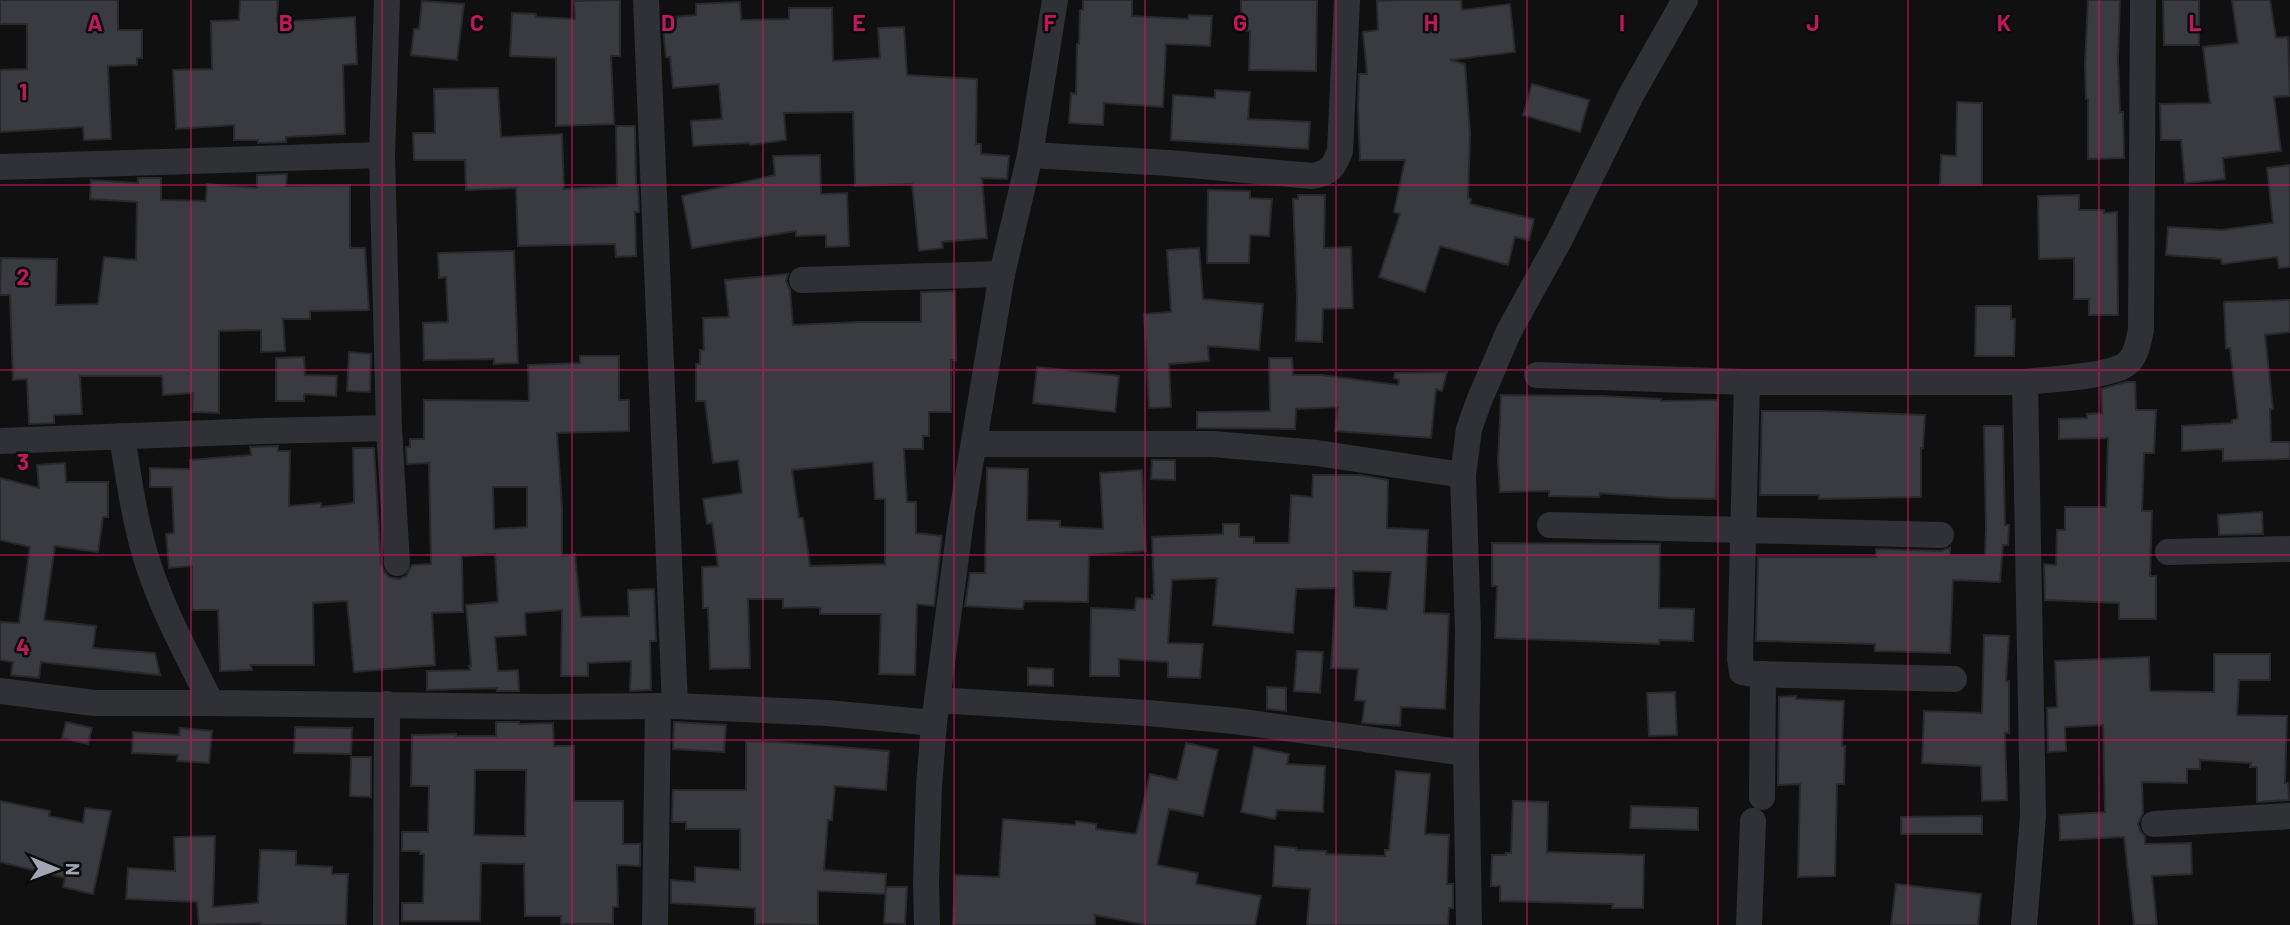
<svg xmlns="http://www.w3.org/2000/svg" width="2290" height="925" viewBox="0 0 2290 925" font-family="Barlow,sans-serif">
<style>
.building{fill:#3a3b41;stroke:#29292d;stroke-width:2;fill-rule:evenodd}
.lines{fill:none;stroke-linecap:round;stroke-linejoin:round}
.street{stroke:#303136;stroke-width:26}
.grid{fill:none;stroke:#c2185b;stroke-width:2;stroke-opacity:0.55}
.grid-label{font-size:23px;text-anchor:middle;font-weight:bold;fill:#c2185b;stroke:#0b0b0c;stroke-width:5;stroke-linejoin:round;paint-order:stroke}
</style>
<rect width="100%" height="100%" fill="#101011"/>
<g class="building">
<path d="M0,0H118V30H142V58H137V65L108,66L111,139L84,140L83,127L0,132V70L27,69V24H0Z"/>
<path d="M240,0H278L277,22L355,17L357,64L343,65L345,134L286,137V142L258,143V140H234V125L176,129L173,70L212,69L211,21L239,20Z"/>
<path d="M620,0V56H611L614,124L556,126V58L510,56L512,13L536,14V17L575,19L574,1Z"/>
<path d="M1083,0H1132V16L1188,19L1189,15L1212,16L1210,46L1166,44L1163,107L1104,103L1103,125L1069,123L1071,93L1076,94L1077,44H1079L1080,10H1083Z"/>
<path d="M1241,0H1317L1316,71L1249,70L1250,31H1241Z"/>
<path d="M1399,0H1461L1462,10L1510,4L1515,52L1450,60L1465,64L1470,134L1468,198L1471,199L1470,204L1534,219L1529,240L1515,237L1508,265L1440,246L1425,292L1379,277L1400,214L1394,212L1405,160H1360L1358,107L1359,74H1367L1363,32L1378,30L1377,1Z"/>
<path d="M2088,0H2120L2118,59L2120,112H2123L2124,158L2088,159V99H2086L2085,64Z"/>
<path d="M2163,0H2199V45H2164Z"/>
<path d="M2232,0H2270L2276,38L2288,37L2290,96L2274,97L2281,151L2223,158L2225,179L2185,183L2181,140H2161L2160,104L2210,103L2203,47L2238,43Z"/>
<path d="M422,1L464,4L457,60L411,55L414,29H419Z"/>
<path d="M740,2L741,20L789,19V8H832L833,61L880,58L878,28L904,27L907,75L977,79L976,144H981V154L1009,156L1007,179L982,178L987,238L942,242L943,248L919,251L912,184L855,186L853,112L784,113L786,140L750,145L749,143L693,146L691,121L722,119L719,84L673,88L670,57H666L662,18L696,15V4Z"/>
<path d="M1532,84L1589,100L1580,132L1523,115Z"/>
<path d="M498,88L501,137L562,134L564,189L617,186L616,126H635L636,185H638L639,212H635L636,256L616,257L615,244L518,246L516,188L466,190L465,160H414L413,133H435L434,89Z"/>
<path d="M1215,90L1250,92L1248,119L1310,122L1308,149L1171,140L1173,95L1215,98Z"/>
<path d="M1957,102L1982,103V185H1940L1941,155L1956,156Z"/>
<path d="M820,155L821,194L847,193L849,246L826,247V235L796,236V231L692,248L682,196L775,175L773,156Z"/>
<path d="M2290,165V267L2279,268L2277,257L2222,264L2221,259L2166,255L2168,227L2222,230L2273,223L2267,168Z"/>
<path d="M287,174L286,186L350,185V248H365L369,310L310,311V319H283L285,351L261,352V330L219,331V413L192,412L193,393L163,395L162,376H80L82,414L54,415V423L29,424L27,379L13,380L10,295H0L1,258L57,259L56,305L98,304L104,257L136,260L137,202L90,199L91,180L138,183V178H161V200L206,201L207,184L257,188V175Z"/>
<path d="M1208,190L1250,191V198L1272,199L1269,236L1250,235L1249,263H1207Z"/>
<path d="M1298,195H1325L1324,248L1351,247L1353,308L1323,309L1322,342L1296,341L1297,298L1293,199H1298Z"/>
<path d="M2079,195V210H2104V213L2117,212L2118,315H2089V299H2074V258L2039,259L2038,196Z"/>
<path d="M1199,248L1203,299L1263,304L1259,350L1208,346L1209,361L1169,364L1171,407L1149,408L1144,314L1171,312L1167,250Z"/>
<path d="M514,251L518,363L494,364V359L424,360L423,323L448,322L446,277L439,278L438,253Z"/>
<path d="M788,274L786,281L790,290L793,325L859,322H921V292L955,291L956,360H951V412H929V436H923V449H904L907,502H916V533L942,536L934,606L917,604L915,675L879,674L881,614H820V608L813,607L783,608V599H748L750,668L710,669L708,608H703L702,567L718,566L712,523L707,524L703,499L742,493L738,460L713,463L705,401H696V364H700V350H704L703,318L729,317L725,280ZM873,462L875,499H885V564L810,566L803,518H799L792,470Z"/>
<path d="M2290,300V332L2265,335L2273,409H2270L2271,442H2290V459L2223,461V449L2182,451V426L2232,423V420L2238,419L2230,348H2226L2224,302Z"/>
<path d="M1976,306H2011V319H2015L2014,356H1975Z"/>
<path d="M349,352L371,354L370,392L347,391Z"/>
<path d="M580,356H619V400H629V431L557,433L562,507V556L575,554L581,617L629,616L628,590L654,589L656,641H650L651,690L630,691L631,661L588,663V676H561L562,610L525,613L526,635L495,637L498,671L518,670L519,691H497V688L427,690V671L470,670L469,666H471L466,605L498,602L495,554L462,556L463,612L432,613L435,665L354,672L347,601L313,603L314,665H251L252,670L220,671L218,610H192V566L169,568L166,534L174,533L172,487H150V468L190,469V460L251,455L250,447L278,446V451H290L289,506L321,503V507L354,503L353,448H374L381,564L384,571L389,577L399,579L406,576L412,565L431,564L429,463L407,464L406,447H410V439H424V400L529,401L528,365L580,363ZM493,487H527V527L494,529Z"/>
<path d="M304,357L305,375L337,376L336,396L304,394V401H276V358Z"/>
<path d="M1269,358H1292L1293,375H1321L1398,385L1399,380L1394,378L1395,373L1447,372L1442,391L1436,389L1431,438L1335,431L1338,407L1296,409L1295,429L1197,428V412L1270,411Z"/>
<path d="M1037,367L1119,376L1115,412L1033,403Z"/>
<path d="M2126,382H2135L2136,410H2156L2154,453H2144L2142,511H2152L2150,576H2156V619H2119V603L2045,600L2044,564L2056,565L2057,530H2065V507H2106L2108,438L2059,439V419L2087,418V414L2102,413L2101,389Z"/>
<path d="M1501,395L1601,396L1661,399V401L1718,400L1716,499L1669,498L1600,493L1599,497L1549,496V491L1500,492L1498,462Z"/>
<path d="M1762,411H1819L1925,415L1923,448H1921V497L1819,499V495H1760Z"/>
<path d="M1984,426H2003L2005,525H2009L2008,545H2003L2000,582L1953,580L1950,653L1875,651V644L1756,641L1758,557H1876V549L1941,551L1950,548V555H1985L1986,529Z"/>
<path d="M1152,460H1175V480L1151,479Z"/>
<path d="M65,463L66,482H108V517H103L98,552L55,546L44,620L96,626L93,648L155,653L160,675L41,662L39,678L11,675L13,662L0,660V622L19,623L30,547L0,540V478L39,488L37,465Z"/>
<path d="M987,468L1028,469L1027,520L1060,521V527L1103,529L1100,473L1142,470L1146,551L1089,555L1088,602L1024,601L1023,609L965,606L970,573H985Z"/>
<path d="M1313,475H1360L1388,480L1387,528L1428,530L1424,613L1449,614L1445,709L1401,707L1400,726L1362,723L1365,701L1355,700L1358,669L1331,668L1336,588L1296,589L1293,633L1213,625L1217,578L1172,580L1168,643L1203,644L1200,678L1168,677V662L1119,659V676H1090L1091,608L1135,610L1136,598L1152,599V595H1154L1152,537L1223,534V524H1239V537H1254V543H1289L1291,495L1312,497ZM1353,571L1391,572L1387,610L1354,607Z"/>
<path d="M2262,512L2263,534L2219,535L2218,515Z"/>
<path d="M1492,543L1660,544L1659,608L1694,609L1693,641L1659,640V644L1495,638L1497,586H1492Z"/>
<path d="M1984,635L2009,636L2006,681H2009V733H2005L2007,800L1982,801L1981,766L1922,763L1924,711L1982,713Z"/>
<path d="M1297,651L1323,652L1320,693L1294,691Z"/>
<path d="M2214,654H2270V680H2239L2237,715L2287,716L2285,783H2288L2289,800L2257,802V767H2250L2251,763L2200,760V769H2187V783L2142,782L2143,813L2138,824L2141,832L2145,836V844L2191,843L2192,874L2152,876L2157,925H2134L2124,837L2060,840L2059,815L2105,812L2103,725L2065,727L2066,751L2048,752L2047,708L2057,707L2055,661L2149,657L2150,691L2214,692Z"/>
<path d="M1028,668L1053,669V686L1028,685Z"/>
<path d="M1267,687L1286,688V711L1267,709Z"/>
<path d="M1675,692L1677,735L1649,736L1647,693Z"/>
<path d="M1796,696V699L1844,701L1842,746H1845L1844,784H1837L1835,876L1798,877L1800,784L1778,785L1779,697Z"/>
<path d="M66,722L92,728L88,744L62,738Z"/>
<path d="M496,722H519V724L553,723L554,746H574V801H623V844H640V866L617,865L618,907H613V924H561V916H525L524,864L481,863L480,921H402V903H423L424,854H420V851H402V832H428L429,786H411L412,735L456,734V736H496ZM475,770H526L525,836L474,835Z"/>
<path d="M674,722L726,725L724,752L673,749Z"/>
<path d="M295,727L352,728L351,754L294,753Z"/>
<path d="M180,728L212,731L209,763L177,761L178,755L132,753L133,732L179,735Z"/>
<path d="M746,741L779,742L889,751L886,790L835,786L832,820H828L824,870L886,874L885,894L818,891V925L755,924V908L671,903V880L695,882V867L740,870V829H686V822H672L673,790H746Z"/>
<path d="M1186,743L1218,750L1203,816L1169,809L1157,865L1198,873L1196,884L1261,896L1255,925H1147L1095,915V925H953L955,875L999,877L1003,819L1075,825L1076,821L1096,824V829L1136,834L1150,774L1177,780Z"/>
<path d="M1254,747L1289,754L1287,764L1325,766L1323,812L1277,810L1275,819L1241,812Z"/>
<path d="M351,757H371V797L350,796Z"/>
<path d="M1396,771L1430,774L1425,834L1449,835L1447,884H1453V908H1449L1448,925H1307L1310,889L1273,886L1275,846L1296,848V850L1326,851V854L1385,856V850H1389Z"/>
<path d="M0,801L50,811L49,816L83,823L85,808L111,811L93,894L63,887L65,878L0,862Z"/>
<path d="M1513,801L1548,802L1547,852L1644,855L1643,908H1612L1613,904L1500,901V886H1491L1492,855H1506V853H1511Z"/>
<path d="M1631,806L1698,808V830L1630,828Z"/>
<path d="M1982,816V834H1901V817Z"/>
<path d="M215,836L213,907L258,903L260,850L296,851V865L332,867V874H348L346,925H261V923L199,925L197,902L126,899L128,868L175,871L174,837Z"/>
<path d="M1896,884L1981,894L1978,925H1891Z"/>
<path d="M886,887H907L905,924L884,923Z"/>
</g>
<g class="lines">
<g class="street">
<path d="M387,0L382,155L389,428L397,563"/>
<path d="M646,0L675,706"/>
<path d="M1030,155L1169,163L1312,176C1330,173 1334,167 1340,151L1347,0"/>
<path d="M0,167L382,155"/>
<path d="M802,280L1002,274"/>
<path d="M1537,375L1747,382"/>
<path d="M122,436C129,480 135,525 149,567C165,615 189,658 211,703L540,707L675,706L827,713L934,723"/>
<path d="M0,441L262,431L389,428"/>
<path d="M975,444H1213L1317,453L1463,475"/>
<path d="M1550,525L1941,535"/>
<path d="M2168,552L2290,549"/>
<path d="M1954,679L1753,674L1742,672L1740,659L1747,382H2025"/>
<path d="M0,691L94,703H211"/>
<path d="M937,700L1148,713L1235,721L1466,753"/>
<path d="M1762,797L1763,674"/>
<path d="M2154,824L2290,816"/>
<path d="M386,925L387,704"/>
<path d="M655,925L658,706"/>
<path d="M927,925L926,882L929,786L934,723L961,519L1002,274L1030,155L1055,0"/>
<path d="M1469,925L1466,753L1468,630L1463,475L1469,429L1479,401L1509,331L1560,239L1631,95L1685,0"/>
<path d="M1749,925L1753,821"/>
<path d="M2024,925L2033,816L2025,382C2049,379 2107,377 2125,365C2136,358 2138,343 2141,330L2143,0"/>
</g>
</g>
<path class="grid" d="M191,0V925M382,0V925M572,0V925M763,0V925M954,0V925M1145,0V925M1336,0V925M1527,0V925M1718,0V925M1908,0V925M2099,0V925M0,185H2290M0,370H2290M0,555H2290M0,740H2290"/>
<g class="grid-label">
<text x="95" y="31">A</text>
<text x="286" y="31">B</text>
<text x="477" y="31">C</text>
<text x="668" y="31">D</text>
<text x="859" y="31">E</text>
<text x="1050" y="31">F</text>
<text x="1240" y="31">G</text>
<text x="1431" y="31">H</text>
<text x="1622" y="31">I</text>
<text x="1813" y="31">J</text>
<text x="2004" y="31">K</text>
<text x="2195" y="31">L</text>
<text x="23" y="100">1</text>
<text x="23" y="285">2</text>
<text x="23" y="470">3</text>
<text x="23" y="655">4</text>
</g>
<g transform="translate(56 869) rotate(91)" stroke="#0b0b0c" stroke-width="5" paint-order="stroke">
<path d="M0-5L12 26L0 18L-12 26Z" fill="#a0a6b3"/>
<text y="-10" font-size="19" font-weight="bold" text-anchor="middle" fill="#a0a6b3">N</text>
</g>
</svg>
